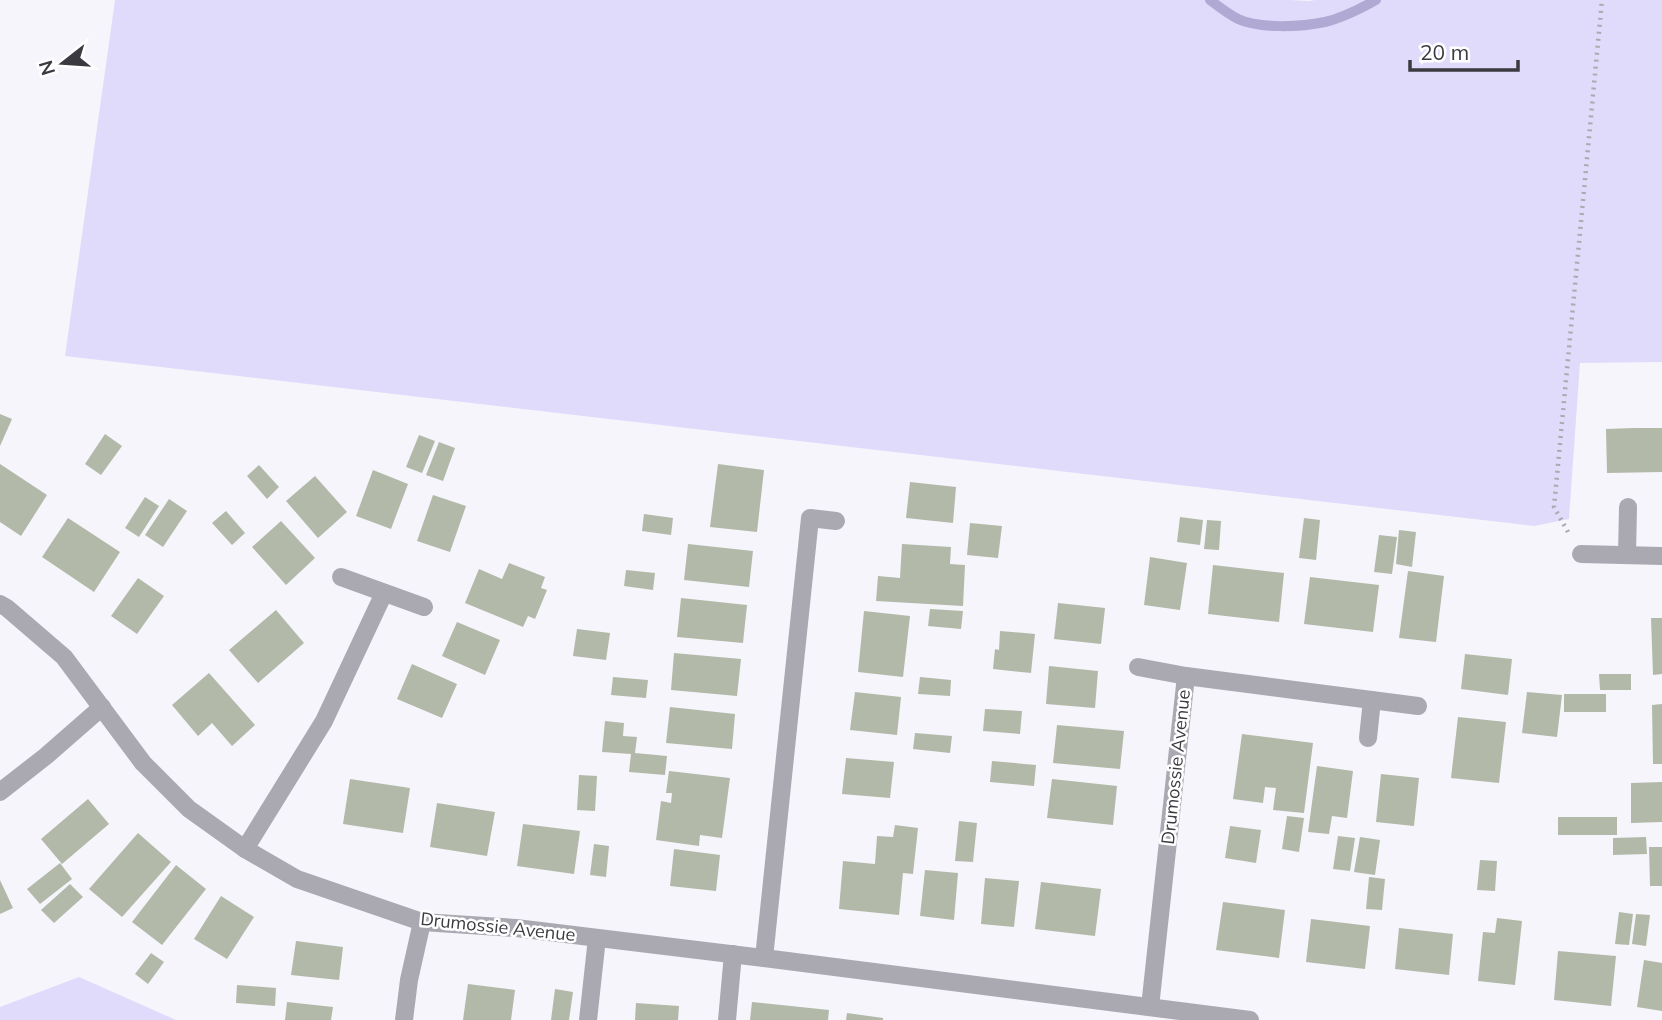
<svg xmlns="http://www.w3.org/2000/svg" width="1662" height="1020" viewBox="0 0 1662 1020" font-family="Mulish,sans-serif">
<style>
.green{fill:#e0dbfb}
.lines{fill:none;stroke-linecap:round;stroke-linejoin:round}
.stream{stroke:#b0a9d4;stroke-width:10}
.building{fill:#b2b9a8}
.path{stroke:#abaab1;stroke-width:4.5;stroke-dasharray:2 5;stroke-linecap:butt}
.lane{stroke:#aaa9b1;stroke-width:18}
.street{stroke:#aaa9b1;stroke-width:18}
.labels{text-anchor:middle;stroke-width:5;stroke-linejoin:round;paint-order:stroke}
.street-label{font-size:18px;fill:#3b3a41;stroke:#fff}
</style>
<rect width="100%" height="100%" fill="#f6f5fc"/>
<g class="green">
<path d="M115,0H1290L1309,1L1315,0H1662V362L1580,363L1569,519L1534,526L65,356Z"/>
<path d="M79,977L176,1020H0V1007Z"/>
</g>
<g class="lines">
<path class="stream" d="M1210,0C1218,6 1228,14 1238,19C1260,29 1301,27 1325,22C1343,18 1360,9 1376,0"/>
</g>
<g class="building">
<path d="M0,414L12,419L0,446Z"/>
<path d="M1634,428H1662V472L1607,473L1606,429Z"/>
<path d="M105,434L122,446L101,475L85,464Z"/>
<path d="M419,435L435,441L422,473L406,467Z"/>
<path d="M439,442L455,448L443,481L426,475Z"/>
<path d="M0,464L47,495L21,536L0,522Z"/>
<path d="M718,464L764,470L757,532L710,527Z"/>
<path d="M259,465L279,487L267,499L247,476Z"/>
<path d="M373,470L408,484L391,529L356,516Z"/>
<path d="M315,476L347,512L318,538L286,501Z"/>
<path d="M910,482L956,487L953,523L906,518Z"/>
<path d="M433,495L466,506L450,552L417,541Z"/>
<path d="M145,497L159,506L139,537L125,528Z"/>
<path d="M169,499L187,511L163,547L145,535Z"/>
<path d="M226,511L245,533L232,545L212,523Z"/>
<path d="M644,514L673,518L671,535L642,531Z"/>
<path d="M1180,517L1203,520L1200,545L1177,542Z"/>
<path d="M68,518L120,552L94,592L42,557Z"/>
<path d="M1304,518L1320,520L1316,560L1299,558Z"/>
<path d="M1207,520L1221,521L1219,550L1204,549Z"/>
<path d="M281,521L315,558L286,585L252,547Z"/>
<path d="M970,523L1002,526L998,558L967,555Z"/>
<path d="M1399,530L1416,532L1412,567L1396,564Z"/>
<path d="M1379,535L1397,537L1392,574L1374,572Z"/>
<path d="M688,544L753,551L749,587L684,580Z"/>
<path d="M902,544L951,547L950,564L965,565L963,606L876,601L878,576L900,578Z"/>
<path d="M1150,557L1187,563L1180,610L1144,605Z"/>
<path d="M509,563L545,577L541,588L547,590L535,619L528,616L523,627L465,603L479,569L502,579Z"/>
<path d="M1213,565L1284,573L1279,622L1208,614Z"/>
<path d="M626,570L655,573L653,590L624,586Z"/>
<path d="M1408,571L1444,576L1436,642L1399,638Z"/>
<path d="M1310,577L1379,585L1373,632L1304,624Z"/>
<path d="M138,578L164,596L137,634L111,616Z"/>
<path d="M681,598L747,605L743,643L677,637Z"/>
<path d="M1058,603L1105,608L1101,644L1054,639Z"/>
<path d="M930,609L963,611L961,629L928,626Z"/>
<path d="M276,610L304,643L258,683L229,650Z"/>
<path d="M864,611L910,616L903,677L858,672Z"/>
<path d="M1651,618H1662V674L1653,675Z"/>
<path d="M457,622L500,640L485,675L442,656Z"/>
<path d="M577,629L610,633L606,660L573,656Z"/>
<path d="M1000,631L1035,634L1031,673L993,669L995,649L999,650Z"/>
<path d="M674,653L741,659L737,696L671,690Z"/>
<path d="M1465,654L1512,659L1508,695L1461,689Z"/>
<path d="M412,664L457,684L442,718L397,699Z"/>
<path d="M1049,666L1098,671L1095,708L1046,704Z"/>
<path d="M209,673L255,725L232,746L212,723L198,736L172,705Z"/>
<path d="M1599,674H1631V690H1600Z"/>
<path d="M613,677L648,680L646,698L611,695Z"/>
<path d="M920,677L951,680L950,696L918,694Z"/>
<path d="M855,692L901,697L897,735L850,730Z"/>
<path d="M1527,692L1562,695L1557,737L1522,733Z"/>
<rect x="1564" y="694" width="42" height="18"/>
<path d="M1662,704V764H1653L1652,705Z"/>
<path d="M670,707L735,714L732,749L666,743Z"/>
<path d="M985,709L1022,711L1020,734L983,731Z"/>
<path d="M1458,717L1506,722L1499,783L1451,778Z"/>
<path d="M605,721L624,723L623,736L637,737L635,753L667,756L665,775L629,772L631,754L602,752Z"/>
<path d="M1057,725L1124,731L1120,769L1053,763Z"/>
<path d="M915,733L952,736L950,753L913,749Z"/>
<path d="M1242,734L1313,743L1304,813L1273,810L1276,788L1265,787L1263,803L1233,799Z"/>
<path d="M846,758L894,762L890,798L842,794Z"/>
<path d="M992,761L1036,765L1034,786L990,782Z"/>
<path d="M1317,766L1353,771L1347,818L1332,816L1329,834L1308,832Z"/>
<path d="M669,771L730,778L722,838L700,835L699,846L656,840L661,801L671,803L672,793H666Z"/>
<path d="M1381,774L1419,778L1414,826L1376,822Z"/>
<path d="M579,775L597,776L595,811L577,810Z"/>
<path d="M350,779L410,788L403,833L343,824Z"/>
<path d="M1052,779L1117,786L1113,825L1047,818Z"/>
<path d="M1662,782V822L1631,823V783Z"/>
<path d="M88,799L109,824L62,864L41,839Z"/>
<path d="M437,803L495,812L487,856L430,847Z"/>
<path d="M1287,816L1304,818L1299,852L1282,849Z"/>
<rect x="1558" y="817" width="59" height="18"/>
<path d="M959,821L977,823L973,862L955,861Z"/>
<path d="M523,824L580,831L574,874L517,866Z"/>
<path d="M895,825L918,828L913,874L903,873L899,915L839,909L843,861L875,864L877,836L893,837Z"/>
<path d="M1230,826L1261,830L1256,863L1225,858Z"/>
<path d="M138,833L171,862L122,917L89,889Z"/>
<path d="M1338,836L1355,838L1350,871L1333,869Z"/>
<path d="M1360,837L1380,840L1375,875L1354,872Z"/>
<path d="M1646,837L1647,854L1613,855V838Z"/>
<path d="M594,844L609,846L606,877L590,875Z"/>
<path d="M1649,847H1662V886H1650Z"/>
<path d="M674,849L720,855L716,891L670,886Z"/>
<path d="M1480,860L1497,861L1495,891L1477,890Z"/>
<path d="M60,863L72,879L40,904L27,889Z"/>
<path d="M176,865L206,889L162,945L132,922Z"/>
<path d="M925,870L958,873L954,920L920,916Z"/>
<path d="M1369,877L1385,879L1382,910L1366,909Z"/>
<path d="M985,878L1019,881L1014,927L981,924Z"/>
<path d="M0,880L13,908L0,914Z"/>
<path d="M1041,882L1101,889L1095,936L1035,929Z"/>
<path d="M70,884L83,897L54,923L41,910Z"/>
<path d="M221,896L254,917L227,959L194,939Z"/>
<path d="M1223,902L1285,910L1279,958L1216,950Z"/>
<path d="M1619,912L1633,914L1629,945L1615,944Z"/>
<path d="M1636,914L1650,915L1646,946L1632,944Z"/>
<path d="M1497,918L1522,921L1515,985L1478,981L1483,932L1495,933Z"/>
<path d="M1311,919L1370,926L1365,969L1306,962Z"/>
<path d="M1399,928L1453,934L1449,975L1395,969Z"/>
<path d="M296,941L343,947L339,980L291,975Z"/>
<path d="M1558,951L1616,956L1611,1006L1554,1000Z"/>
<path d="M151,953L164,962L148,984L135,974Z"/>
<path d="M1644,960L1662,963V1011L1637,1007Z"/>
<path d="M468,984L515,990L511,1020H463Z"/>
<path d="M237,985L276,988L275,1006L236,1003Z"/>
<path d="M555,989L573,992L569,1020H551Z"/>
<path d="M287,1002L333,1007L331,1020H285Z"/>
<path d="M752,1002L829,1010L828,1020H750Z"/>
<path d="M636,1003L679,1006L678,1020H635Z"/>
<path d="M847,1013L883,1018V1020H846Z"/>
</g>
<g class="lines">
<path class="path" d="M1568,532L1554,507L1602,0"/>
<g class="lane">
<path d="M588,1020L597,938"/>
<path d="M727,1020L733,954"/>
</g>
<g class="street">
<path d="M1581,554L1662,556"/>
<path d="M1627,555L1628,507"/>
<path d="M341,577L424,607"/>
<path d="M0,604L7,608L64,657L143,763L189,809L245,849L297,879L422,922L516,928L764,958L1250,1020"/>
<path d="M1138,667L1186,676"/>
<path d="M1368,738L1372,700"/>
<path d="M0,792L46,756L102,707"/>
<path d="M245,849L324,721L384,593"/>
<path d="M764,958L810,518L836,521"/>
<path d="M1150,1007L1186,676L1418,706"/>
<path d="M404,1020L409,980L422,922"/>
</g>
</g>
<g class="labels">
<g class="street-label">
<text transform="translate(1176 767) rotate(-84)" y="6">Drumossie Avenue</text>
<text transform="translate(498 927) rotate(6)" y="6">Drumossie Avenue</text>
</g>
</g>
<g transform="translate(63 63) rotate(253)" stroke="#ffffff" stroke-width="5" paint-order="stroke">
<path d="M0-5L12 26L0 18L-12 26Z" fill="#3b3a41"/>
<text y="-10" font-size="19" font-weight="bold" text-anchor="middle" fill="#3b3a41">N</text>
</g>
<path d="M1410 60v10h108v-10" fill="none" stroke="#3b3a41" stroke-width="3.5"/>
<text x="1420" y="60" font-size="21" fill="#3b3a41" stroke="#ffffff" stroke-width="5" paint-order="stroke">20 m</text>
</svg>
